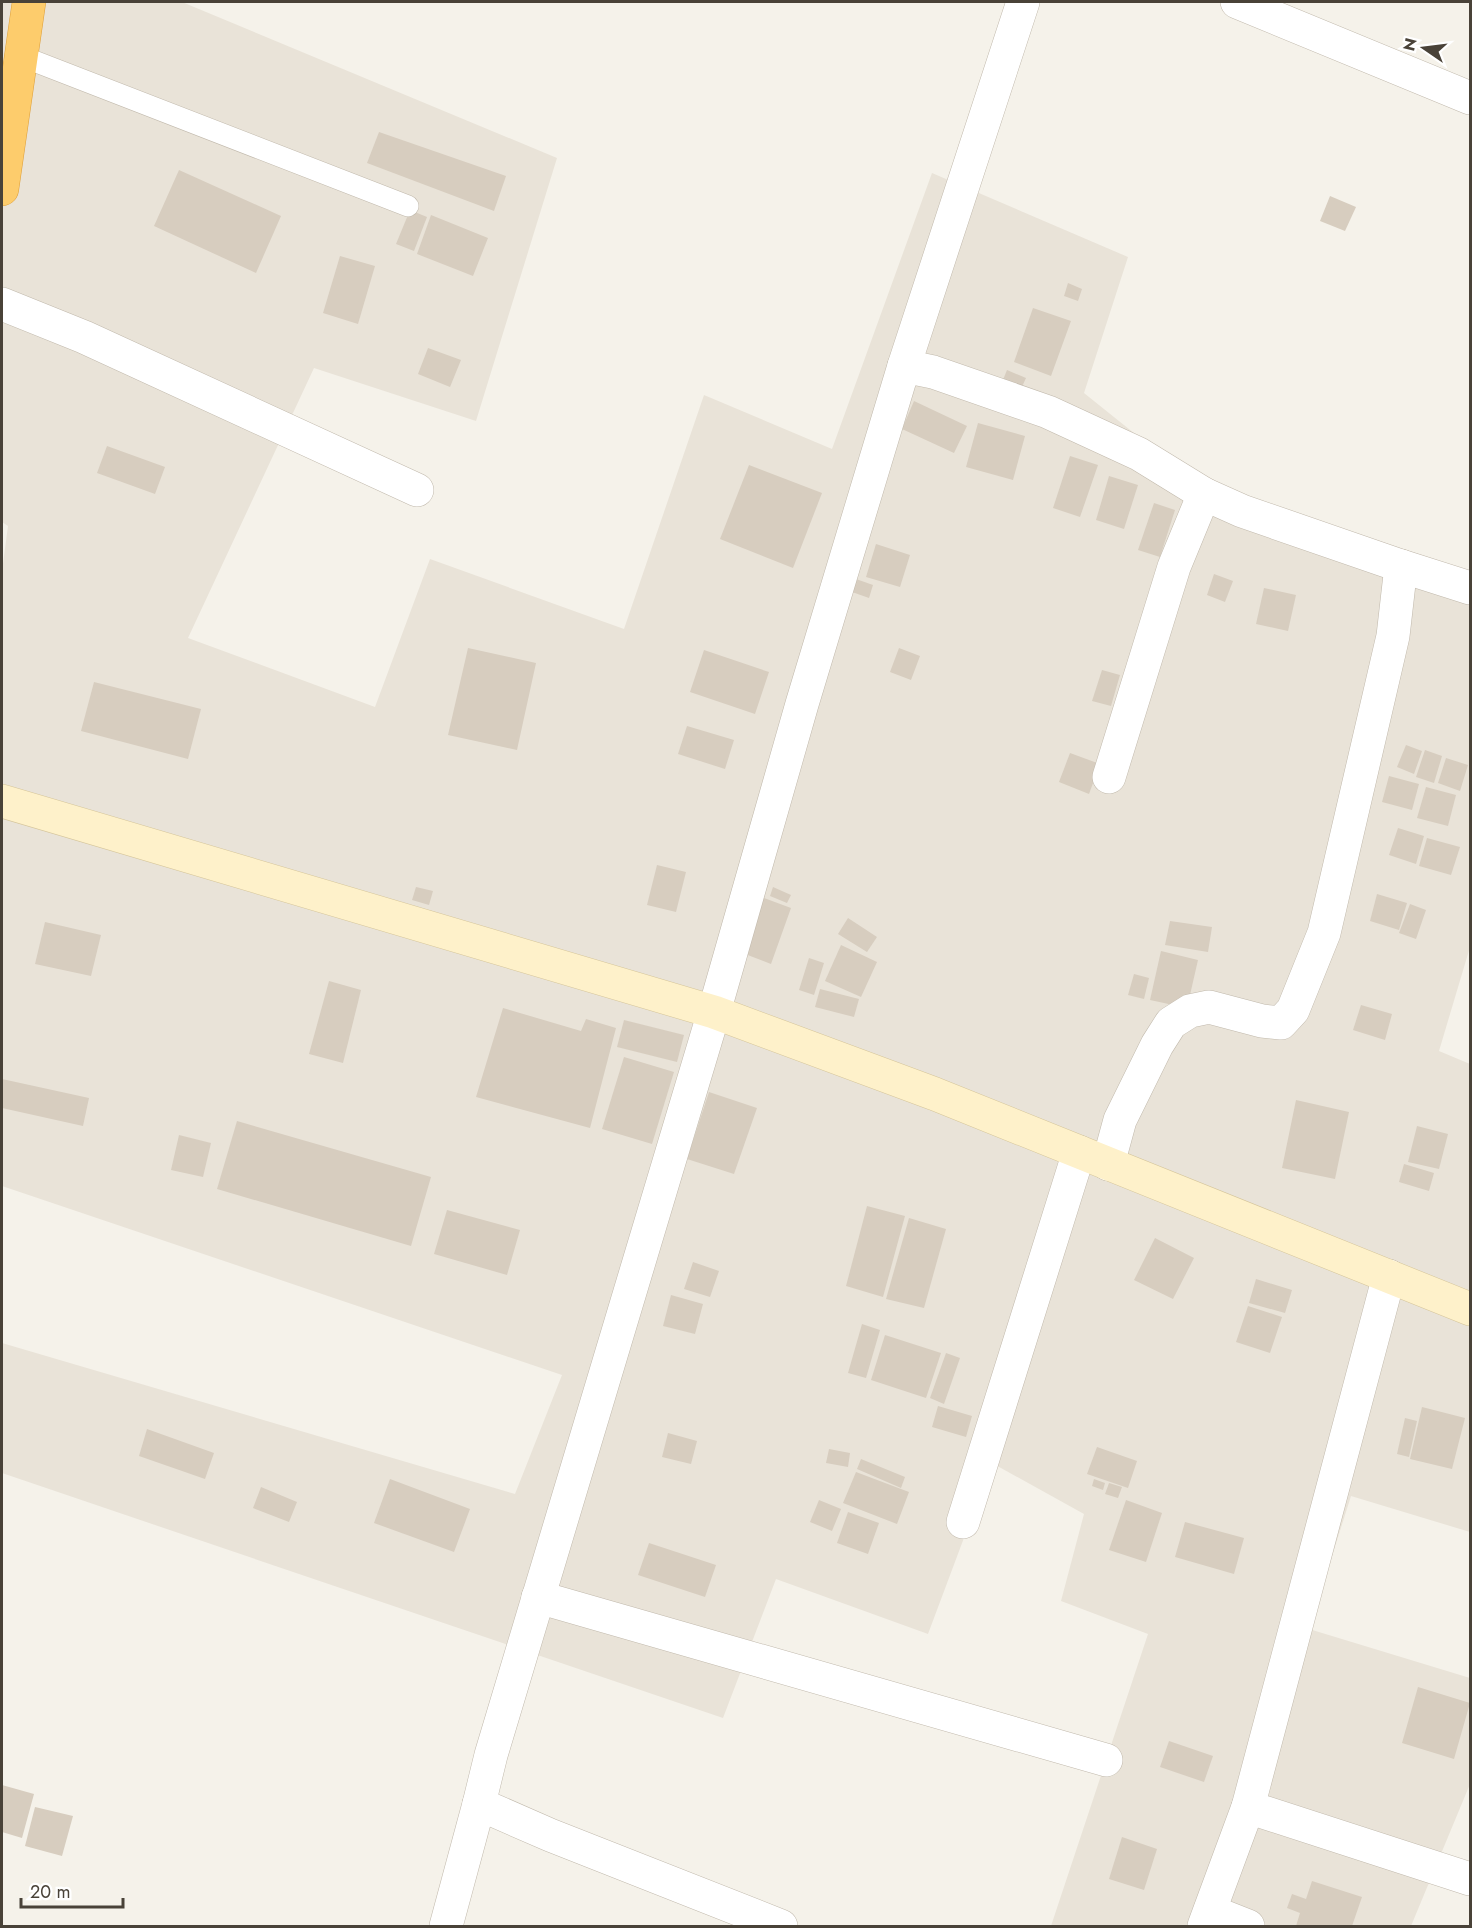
<svg xmlns="http://www.w3.org/2000/svg" width="1472" height="1928" viewBox="0 0 1472 1928" font-family="Jost,sans-serif">
<style>
.residential{fill:#e9e3d8}
.building{fill:#d7cdbf}
.lines{fill:none;stroke-linecap:round;stroke-linejoin:round}
.lane-casing{stroke:#c1b9ac;stroke-width:22}
.street-casing{stroke:#c1b9ac;stroke-width:34}
.secondary-casing{stroke:#d5c59a;stroke-width:34}
.highway-casing{stroke:#dea03b;stroke-width:34}
.lane{stroke:#fff;stroke-width:21}
.street{stroke:#fff;stroke-width:33}
.secondary{stroke:#fef1ca;stroke-width:33}
.highway{stroke:#fdcc6c;stroke-width:33}
</style>
<rect width="100%" height="100%" fill="#f5f2ea"/>
<path class="residential" d="M2,2H182L557,158L476,421L314,368L188,638L375,707L430,559L624,629L704,395L832,449L932,173L1128,257L1084,393L1190,478L1470,571V947L1439,1051L1470,1064V1532L1351,1496L1309,1629L1470,1678V1784L1411,1926H1051L1148,1634L1061,1601L1084,1514L992,1463L928,1634L776,1579L723,1718L2,1473V1343L515,1494L562,1375L2,1186V571L8,526L2,522Z"/>
<g class="building">
<path d="M379,132L506,176L494,211L367,163Z"/>
<path d="M179,170L281,216L256,273L154,226Z"/>
<path d="M1330,196L1356,207L1345,231L1320,221Z"/>
<path d="M410,210L427,217L414,251L396,244Z"/>
<path d="M431,215L488,238L473,276L417,254Z"/>
<path d="M340,256L375,266L358,324L323,313Z"/>
<path d="M1068,283L1082,289L1078,301L1064,296Z"/>
<path d="M1033,308L1071,321L1051,376L1014,362Z"/>
<path d="M428,348L461,360L450,387L418,374Z"/>
<path d="M1007,370L1026,378L1016,400L998,392Z"/>
<path d="M914,401L967,426L954,453L902,429Z"/>
<path d="M978,423L1025,436L1013,480L966,467Z"/>
<path d="M107,446L165,467L155,494L97,473Z"/>
<path d="M1070,456L1098,465L1080,517L1053,508Z"/>
<path d="M749,465L822,493L793,568L720,539Z"/>
<path d="M1109,476L1138,485L1124,529L1096,520Z"/>
<path d="M1154,503L1175,510L1160,557L1138,550Z"/>
<path d="M876,544L910,555L900,587L866,577Z"/>
<path d="M1214,574L1233,581L1225,602L1207,595Z"/>
<path d="M856,579L873,585L869,598L852,592Z"/>
<path d="M1264,588L1296,595L1288,631L1256,624Z"/>
<path d="M468,648L536,663L517,750L448,735Z"/>
<path d="M899,648L920,656L911,680L890,672Z"/>
<path d="M704,650L769,672L755,714L690,692Z"/>
<path d="M1102,670L1120,675L1111,706L1092,701Z"/>
<path d="M94,682L201,709L188,759L81,731Z"/>
<path d="M687,726L734,740L725,769L678,754Z"/>
<path d="M1406,745L1422,751L1414,774L1397,767Z"/>
<path d="M1425,750L1442,756L1434,783L1416,777Z"/>
<path d="M1070,753L1100,764L1089,794L1059,782Z"/>
<path d="M1446,758L1468,765L1460,791L1438,783Z"/>
<path d="M1389,776L1419,784L1412,810L1382,802Z"/>
<path d="M1426,787L1456,795L1448,826L1417,818Z"/>
<path d="M1398,828L1424,836L1416,864L1389,855Z"/>
<path d="M1427,838L1460,847L1451,875L1419,866Z"/>
<path d="M657,865L686,872L676,912L647,905Z"/>
<path d="M416,887L433,891L429,905L412,900Z"/>
<path d="M773,887L791,895L787,903L770,896Z"/>
<path d="M753,894L791,908L771,964L732,949Z"/>
<path d="M1377,894L1407,903L1399,930L1370,921Z"/>
<path d="M1410,904L1426,910L1416,939L1399,933Z"/>
<path d="M848,918L877,937L867,952L838,934Z"/>
<path d="M1170,921L1212,927L1208,952L1165,945Z"/>
<path d="M45,922L101,935L91,976L35,964Z"/>
<path d="M841,945L877,962L861,997L825,981Z"/>
<path d="M1161,951L1198,960L1187,1008L1150,1000Z"/>
<path d="M809,958L824,963L814,995L799,990Z"/>
<path d="M1134,974L1149,978L1144,999L1128,995Z"/>
<path d="M329,981L361,990L343,1063L309,1054Z"/>
<path d="M820,989L859,999L854,1017L815,1007Z"/>
<path d="M1361,1005L1392,1014L1385,1040L1353,1030Z"/>
<path d="M503,1008L581,1031L586,1019L616,1028L590,1128L476,1097Z"/>
<path d="M624,1020L684,1035L677,1062L617,1047Z"/>
<path d="M624,1057L674,1072L652,1144L602,1129Z"/>
<path d="M2,1079L89,1098L83,1126L2,1108Z"/>
<path d="M709,1092L757,1108L734,1174L687,1159Z"/>
<path d="M1296,1100L1349,1112L1335,1179L1282,1168Z"/>
<path d="M237,1121L431,1177L411,1246L217,1189Z"/>
<path d="M1417,1126L1448,1134L1439,1169L1408,1162Z"/>
<path d="M179,1135L211,1143L203,1177L171,1170Z"/>
<path d="M1404,1164L1434,1173L1429,1191L1399,1182Z"/>
<path d="M867,1206L905,1216L883,1297L846,1286Z"/>
<path d="M447,1210L520,1230L507,1275L434,1254Z"/>
<path d="M909,1218L946,1229L924,1308L886,1299Z"/>
<path d="M1155,1238L1194,1258L1173,1299L1134,1280Z"/>
<path d="M693,1262L719,1271L710,1297L684,1289Z"/>
<path d="M1256,1279L1292,1290L1285,1313L1249,1303Z"/>
<path d="M671,1295L703,1304L695,1334L663,1326Z"/>
<path d="M1248,1306L1282,1317L1270,1353L1236,1342Z"/>
<path d="M862,1324L880,1330L866,1378L848,1373Z"/>
<path d="M885,1335L941,1353L926,1398L871,1380Z"/>
<path d="M946,1353L960,1358L944,1404L930,1398Z"/>
<path d="M938,1406L972,1416L966,1437L932,1427Z"/>
<path d="M1422,1407L1465,1418L1452,1469L1410,1459Z"/>
<path d="M1405,1418L1417,1421L1409,1457L1397,1454Z"/>
<path d="M147,1429L214,1453L205,1479L139,1456Z"/>
<path d="M668,1433L697,1441L691,1464L662,1457Z"/>
<path d="M1097,1447L1137,1461L1128,1488L1087,1474Z"/>
<path d="M829,1449L850,1453L848,1467L826,1463Z"/>
<path d="M861,1459L905,1477L901,1488L857,1469Z"/>
<path d="M856,1472L909,1492L897,1524L843,1503Z"/>
<path d="M390,1479L470,1509L454,1552L374,1523Z"/>
<path d="M1094,1479L1105,1483L1103,1490L1092,1486Z"/>
<path d="M1109,1483L1122,1487L1118,1498L1105,1494Z"/>
<path d="M261,1487L297,1502L289,1522L253,1508Z"/>
<path d="M819,1500L841,1509L832,1531L810,1522Z"/>
<path d="M1126,1500L1162,1513L1146,1562L1109,1550Z"/>
<path d="M848,1512L879,1523L868,1554L837,1543Z"/>
<path d="M1185,1522L1244,1538L1234,1574L1175,1557Z"/>
<path d="M649,1543L716,1565L705,1597L638,1575Z"/>
<path d="M1418,1687L1470,1703L1454,1759L1402,1743Z"/>
<path d="M1169,1741L1213,1756L1204,1782L1160,1767Z"/>
<path d="M2,1785L34,1794L22,1838L2,1832Z"/>
<path d="M35,1807L73,1816L62,1856L25,1846Z"/>
<path d="M1122,1837L1157,1849L1144,1890L1109,1879Z"/>
<path d="M1312,1881L1362,1897L1352,1926H1296L1300,1913L1287,1908L1292,1894L1306,1899Z"/>
</g>
<g class="lines">
<defs>
<path id="lane" d="M21,56L408,206"/>
<g id="street">
<path d="M1237,2L1470,98"/>
<path d="M2,304L84,337L417,490"/>
<path d="M904,366L1023,2"/>
<path d="M1109,777L1174,567L1204,494"/>
<path d="M1108,1164L1120,1120L1157,1045L1171,1023L1190,1011L1209,1007L1262,1021L1281,1023L1293,1010L1324,933L1393,636L1401,566"/>
<path d="M963,1522L1079,1152"/>
<path d="M538,1597L1106,1760"/>
<path d="M1248,1807L1470,1879"/>
<path d="M1210,1911L1248,1926"/>
<path d="M446,1926L479,1804"/>
<path d="M781,1926L550,1835L479,1804L491,1755L714,1012L802,704L904,366L933,372L1048,412L1139,454L1204,494L1242,511L1401,566L1470,588"/>
<path d="M1204,1926L1248,1807L1389,1276"/>
</g>
<path id="secondary" d="M2,801L714,1012L935,1094L1470,1309"/>
<path id="highway" d="M2,189L29,2"/>
</defs>
<use href="#lane" class="lane-casing"/>
<use href="#street" class="street-casing"/>
<use href="#secondary" class="secondary-casing"/>
<use href="#highway" class="highway-casing"/>
<use href="#lane" class="lane"/>
<use href="#street" class="street"/>
<use href="#secondary" class="secondary"/>
<use href="#highway" class="highway"/>
</g>
<rect width="1472" height="1928" fill="none" stroke="#494238" stroke-width="6"/>
<g transform="translate(1424 48) rotate(284)" stroke="#ffffff" stroke-width="4.5" paint-order="stroke">
<path d="M0-4.5L10 22L0 15L-10 22Z" fill="#494238"/>
<text y="-9" font-size="16" font-weight="bold" text-anchor="middle" fill="#494238">N</text>
</g>
<path d="M21 1898v9h102v-9" fill="none" stroke="#494238" stroke-width="3"/>
<text x="30" y="1898" font-size="18" fill="#494238" stroke="#ffffff" stroke-width="4.5" paint-order="stroke">20 m</text>
</svg>
